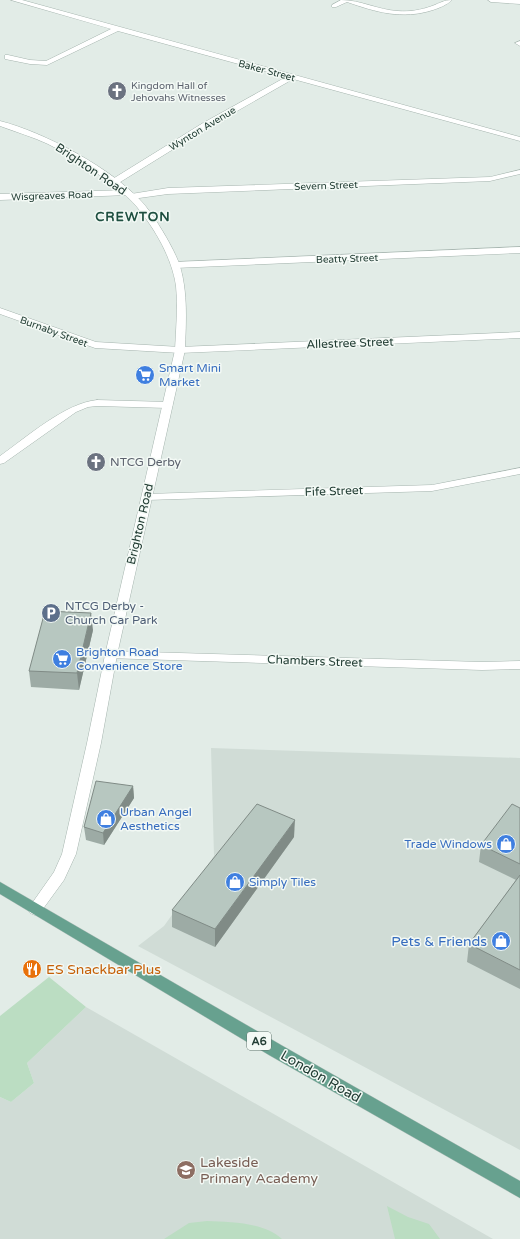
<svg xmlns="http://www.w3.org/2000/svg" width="520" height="1239" viewBox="0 0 520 1239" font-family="'Varela Round',sans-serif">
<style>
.built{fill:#d0dcd6}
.green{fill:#bbddc2}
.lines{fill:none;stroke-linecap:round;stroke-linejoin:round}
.minor-casing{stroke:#a5b4ae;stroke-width:1}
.tertiary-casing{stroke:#a5b4ae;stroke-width:1}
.primary-casing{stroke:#c1c9c6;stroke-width:1}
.minor{fill:#fff;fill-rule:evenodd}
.tertiary{fill:#fff;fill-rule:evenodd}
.primary{fill:#67a18f;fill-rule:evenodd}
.wall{fill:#9daba5}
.shaded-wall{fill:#808b86}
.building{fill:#b7c7c0;stroke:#808b86}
.labels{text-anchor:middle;stroke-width:3;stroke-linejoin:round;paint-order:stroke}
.far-street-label{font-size:10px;fill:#223d34;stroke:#f3f9f5}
.far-worship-label{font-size:10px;fill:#5b616d;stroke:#f3f9f5;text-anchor:start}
.shield{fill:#f3f9f5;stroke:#61756e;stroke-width:1}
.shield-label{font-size:11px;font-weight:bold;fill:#223d34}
.street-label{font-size:12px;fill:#223d34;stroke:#f3f9f5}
.shop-label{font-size:12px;fill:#366cbe;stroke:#f3f9f5;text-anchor:start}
.worship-label{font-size:12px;fill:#5b616d;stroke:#f3f9f5;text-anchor:start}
.service-label{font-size:12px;fill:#4e5e75;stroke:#f3f9f5;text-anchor:start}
.far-district-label{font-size:13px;font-weight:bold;letter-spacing:1px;fill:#1e4f40;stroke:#f3f9f5}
.near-shop-label{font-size:14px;fill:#366cbe;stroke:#f3f9f5;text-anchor:end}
.near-food-label{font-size:14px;fill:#c56008;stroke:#f3f9f5;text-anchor:start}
.near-street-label{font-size:14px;fill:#223d34;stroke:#f3f9f5}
.near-education-label{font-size:14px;fill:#785e54;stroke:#f3f9f5;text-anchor:start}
</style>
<rect width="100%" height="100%" fill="#e2ece7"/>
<g class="built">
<path d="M211,748L520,758V1150L138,946L164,926L214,856Z"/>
<path d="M86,1007L493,1239H0V1097L11,1102L34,1083L27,1063Z"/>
</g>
<g class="green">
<path d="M49,977L86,1007L27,1063L34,1083L11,1102L0,1097V1016Z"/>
<path d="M387,1206L408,1217L429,1224L440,1239H395Z"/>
<path d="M207,1221C231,1222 263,1222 282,1239H164L189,1223Z"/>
</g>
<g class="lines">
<defs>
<g id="minor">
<path d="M11,0H22L520,137V141L293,79L209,127L117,184H111L110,182L111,180L203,123L286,77L118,31L47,65L30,64L5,59V55H8L30,60L46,61L111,29Z"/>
<path d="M341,0C361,0 378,10 398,11C410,12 421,10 432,6C440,3 444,0 452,0C447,5 439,8 433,10C402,20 376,12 347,2L336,7H332V5Z"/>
<path d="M488,0H520V4L491,2Z"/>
<path d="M520,41V46L515,43Z"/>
<path d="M520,170V174L490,181L168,194L132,199L129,198L128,195L0,200V194L127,190L130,191L131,194L168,188L490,177Z"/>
<path d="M520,247V253L175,268L171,265L175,262Z"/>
<path d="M0,308L96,342L180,347L520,332V338L180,353L95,348L0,314Z"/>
<path d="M97,400L168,402L173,405L168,408L97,406L88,407L76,412L4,463L0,464V456C27,437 65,403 97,400Z"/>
<path d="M520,468V474L432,491L147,500L142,497L147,494L432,485Z"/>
<path d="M111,651L482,662L520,661V669L482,670L107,658L105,655L107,652Z"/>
</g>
<path id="tertiary" d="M0,121C44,132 113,169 143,203C155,217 174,248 180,266C188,294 186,321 185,350L117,655L101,743L76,854L64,880L40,913L35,915L30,913L28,909L54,872L62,854L87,743L105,655L175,350C176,329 178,307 176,286C172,258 155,229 137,207C119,185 75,158 48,144C33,137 16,132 0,126Z"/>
<path id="primary" d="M0,882L281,1045L520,1181V1198L269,1055L0,894Z"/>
</defs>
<use href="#minor" class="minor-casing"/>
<use href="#tertiary" class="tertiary-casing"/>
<use href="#primary" class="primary-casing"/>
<use href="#minor" class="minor"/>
<use href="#tertiary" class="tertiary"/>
<use href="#primary" class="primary"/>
</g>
<g class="wall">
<path d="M93,630L79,690L31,687L29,671Z"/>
<path d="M133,786L134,798L104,845L86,840L84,827Z"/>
<path d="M520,808V989L467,962L469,944L516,880L479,862L481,845Z"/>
<path d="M294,837L215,947L172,927V910Z"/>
</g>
<g class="shaded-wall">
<path d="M91,613L93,630L79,690L77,673Z"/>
<path d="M133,786L134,798L104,845L103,833Z"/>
<path d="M295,820L294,837L215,947V929Z"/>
</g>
<g class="building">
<path d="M45,611L91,613L77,673L29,671Z"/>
<path d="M96,781L133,786L103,833L84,827Z"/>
<path d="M257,804L295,820L215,929L172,910Z"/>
<path d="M512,804L520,808V864L481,845Z"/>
<path d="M520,875V970L469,944Z"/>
</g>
<defs>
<symbol id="church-disc" viewBox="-11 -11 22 22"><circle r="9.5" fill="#6b7280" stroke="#f3f9f5"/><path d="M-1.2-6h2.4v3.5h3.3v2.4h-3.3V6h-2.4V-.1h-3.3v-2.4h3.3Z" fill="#fff"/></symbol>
<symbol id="supermarket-disc" viewBox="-11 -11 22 22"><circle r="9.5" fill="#3f7fe0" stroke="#f3f9f5"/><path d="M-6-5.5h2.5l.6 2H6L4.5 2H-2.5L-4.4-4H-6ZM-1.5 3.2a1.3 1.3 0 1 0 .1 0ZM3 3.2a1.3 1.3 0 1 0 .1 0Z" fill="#fff"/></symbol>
<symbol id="parking-disc" viewBox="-11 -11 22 22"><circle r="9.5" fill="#5c6f8a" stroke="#f3f9f5"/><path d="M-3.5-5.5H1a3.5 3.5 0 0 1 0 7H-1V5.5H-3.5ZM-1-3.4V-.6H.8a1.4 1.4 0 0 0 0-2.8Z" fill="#fff"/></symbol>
<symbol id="shop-disc" viewBox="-11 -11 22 22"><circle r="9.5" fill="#3f7fe0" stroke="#f3f9f5"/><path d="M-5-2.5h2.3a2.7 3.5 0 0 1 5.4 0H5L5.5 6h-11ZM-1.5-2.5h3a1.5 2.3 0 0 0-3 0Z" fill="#fff"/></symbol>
<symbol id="restaurant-disc" viewBox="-11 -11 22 22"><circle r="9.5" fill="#e8710a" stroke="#f3f9f5"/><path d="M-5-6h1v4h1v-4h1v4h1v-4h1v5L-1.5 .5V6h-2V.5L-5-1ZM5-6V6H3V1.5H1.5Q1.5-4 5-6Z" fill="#fff"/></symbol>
<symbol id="school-disc" viewBox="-11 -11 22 22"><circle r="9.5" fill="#8d6e63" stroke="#f3f9f5"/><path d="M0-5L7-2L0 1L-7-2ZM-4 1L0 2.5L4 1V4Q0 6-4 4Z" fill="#fff"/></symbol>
</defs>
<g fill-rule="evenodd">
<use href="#church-disc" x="106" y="80" width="22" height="22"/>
<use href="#supermarket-disc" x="134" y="364" width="22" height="22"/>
<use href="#church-disc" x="85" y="451" width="22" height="22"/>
<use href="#parking-disc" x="40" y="602" width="22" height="22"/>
<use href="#supermarket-disc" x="51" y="648" width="22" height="22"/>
<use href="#shop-disc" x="95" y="808" width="22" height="22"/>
<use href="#shop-disc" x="495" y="833" width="22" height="22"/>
<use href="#shop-disc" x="224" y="871" width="22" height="22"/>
<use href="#shop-disc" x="490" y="930" width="22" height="22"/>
<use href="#restaurant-disc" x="21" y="958" width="22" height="22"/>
<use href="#school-disc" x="175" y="1159" width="22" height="22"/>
</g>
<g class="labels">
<g class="far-street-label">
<text transform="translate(267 70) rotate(15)" y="4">Baker Street</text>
<text transform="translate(202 128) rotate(-31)" y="4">Wynton Avenue</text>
<text transform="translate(326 185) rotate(-2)" y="4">Severn Street</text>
<text transform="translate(52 195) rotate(-2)" y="4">Wisgreaves Road</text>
<text transform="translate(347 258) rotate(-2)" y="4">Beatty Street</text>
<text transform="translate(54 331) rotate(20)" y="4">Burnaby Street</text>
</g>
<g class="far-worship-label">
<text x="131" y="89">Kingdom Hall of<tspan x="131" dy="12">Jehovahs Witnesses</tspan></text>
</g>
<rect class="shield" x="247" y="1032" width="24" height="18" rx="3"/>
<g class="shield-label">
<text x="259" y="1045">A6</text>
</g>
<g class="street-label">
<text transform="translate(91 169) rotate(34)" y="4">Brighton Road</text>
<text transform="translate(350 343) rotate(-2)" y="4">Allestree Street</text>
<text transform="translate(334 491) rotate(-2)" y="4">Fife Street</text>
<text transform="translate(140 524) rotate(-77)" y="4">Brighton Road</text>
<text transform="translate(315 661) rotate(2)" y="4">Chambers Street</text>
</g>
<g class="shop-label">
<text x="159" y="372">Smart Mini<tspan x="159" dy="14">Market</tspan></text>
<text x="76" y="656">Brighton Road<tspan x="76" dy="14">Convenience Store</tspan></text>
<text x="120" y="816">Urban Angel<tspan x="120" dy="14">Aesthetics</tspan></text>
<text x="492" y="848" text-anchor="end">Trade Windows</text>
<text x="249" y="886">Simply Tiles</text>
</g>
<g class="worship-label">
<text x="110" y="466">NTCG Derby</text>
</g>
<g class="service-label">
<text x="65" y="610">NTCG Derby -<tspan x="65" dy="14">Church Car Park</tspan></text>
</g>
<g class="far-district-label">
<text x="133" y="221">CREWTON</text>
</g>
<g class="near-shop-label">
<text x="487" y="946">Pets &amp; Friends</text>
</g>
<g class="near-food-label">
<text x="46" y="974">ES Snackbar Plus</text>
</g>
<g class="near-street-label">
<text transform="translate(321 1076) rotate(30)" y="5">London Road</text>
</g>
<g class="near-education-label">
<text x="200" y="1167">Lakeside<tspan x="200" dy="16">Primary Academy</tspan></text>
</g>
</g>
</svg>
